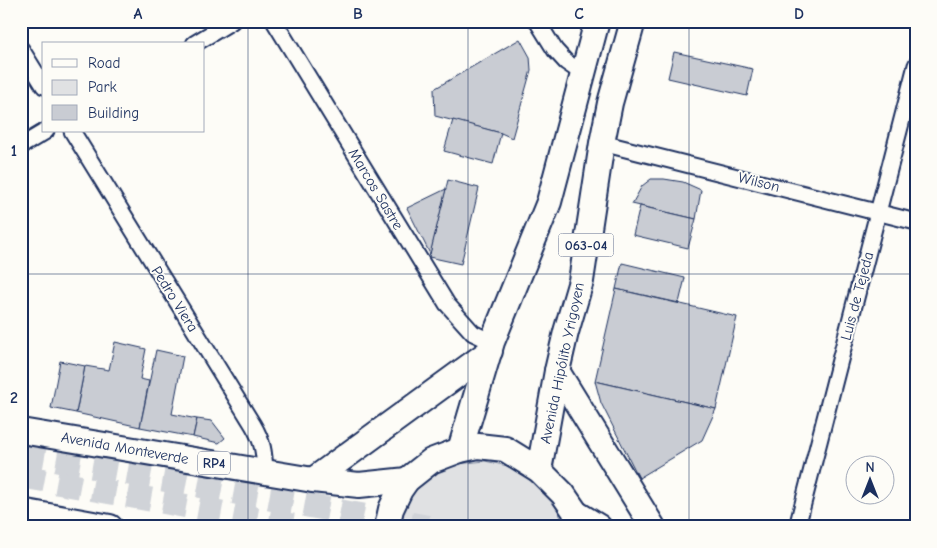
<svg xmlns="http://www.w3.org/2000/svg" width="937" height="548" viewBox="0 0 937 548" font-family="'Comic Neue',sans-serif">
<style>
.green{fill:#e0e1e3;stroke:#7e88a0}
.building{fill:#c9ccd3;stroke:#1b2f5e}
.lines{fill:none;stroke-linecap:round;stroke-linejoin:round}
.primary-tunnel{stroke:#d0d3d8;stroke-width:24;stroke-dasharray:24 12;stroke-linecap:butt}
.street-casing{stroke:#1b2f5e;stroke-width:19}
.primary-casing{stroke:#1b2f5e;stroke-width:28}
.street{stroke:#fdfcf7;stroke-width:15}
.primary{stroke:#fdfcf7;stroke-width:24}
.grid{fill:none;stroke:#1b2f5e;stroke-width:1;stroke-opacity:0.55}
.labels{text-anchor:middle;stroke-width:4;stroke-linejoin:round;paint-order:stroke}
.shield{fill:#fdfcf7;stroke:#5f6c8c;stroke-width:1}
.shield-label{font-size:14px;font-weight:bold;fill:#1b2f5e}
.street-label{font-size:15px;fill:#1b2f5e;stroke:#fdfcf7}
.neatline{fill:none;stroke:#1b2f5e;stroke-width:2}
.grid-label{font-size:16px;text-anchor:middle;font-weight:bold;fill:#1b2f5e}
</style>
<rect width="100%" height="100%" fill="#fdfcf7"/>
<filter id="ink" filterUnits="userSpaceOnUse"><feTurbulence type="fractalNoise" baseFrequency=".02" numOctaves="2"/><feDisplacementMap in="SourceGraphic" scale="10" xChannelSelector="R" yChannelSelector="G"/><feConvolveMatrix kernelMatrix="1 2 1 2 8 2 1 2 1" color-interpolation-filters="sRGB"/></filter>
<g filter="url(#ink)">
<path class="green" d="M485,461L512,467L535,481L554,502L565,527H394L412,492L433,474L458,464Z"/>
<g class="building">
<path d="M520,39L530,57L531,70L512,138L501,133L435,116L434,89Z"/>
<path d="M674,52L753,69L747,96L668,78Z"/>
<path d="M453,120L501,133L493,164L444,151Z"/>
<path d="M651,179H664L683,182L701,190L696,219L632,204L642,186Z"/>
<path d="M448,180L479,188L461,264L429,257Z"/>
<path d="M446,189L430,254L407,208Z"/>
<path d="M640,206L696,219L688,248L633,235Z"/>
<path d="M622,263L685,278L679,303L616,289Z"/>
<path d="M616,289L737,317L716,409L595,381Z"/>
<path d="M115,342L146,349L140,379L149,381L140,427L76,413L85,366L109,370Z"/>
<path d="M156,350L183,356L172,414L197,419L193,437L140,427Z"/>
<path d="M60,361L85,366L76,413L51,408Z"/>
<path d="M595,381L716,409L702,440L639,478L601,403Z"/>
<path d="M197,419L212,421L225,438L219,443L193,437Z"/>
</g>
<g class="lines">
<g class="primary-tunnel">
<path d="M21,454L428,527"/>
<path d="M21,476L301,527"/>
</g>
<defs>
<g id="street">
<path d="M274,21L447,304L473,333L492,342"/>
<path d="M537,21L555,50L566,62L582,73"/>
<path d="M194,44L232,21"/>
<path d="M21,49L44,86"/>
<path d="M72,131L253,425C263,442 264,452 265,471"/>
<path d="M602,143L916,222"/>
<path d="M21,146L46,131"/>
<path d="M797,527L916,65"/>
</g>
<g id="primary">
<path d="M557,371L653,527"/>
<path d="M21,431L313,480L359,485L407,480"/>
<path d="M460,450L492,342L549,202L597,21"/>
<path d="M539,470L557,371L566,332L581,281L602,143L610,103L633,21"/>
<path d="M313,480L490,351"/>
<path d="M21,511L110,527"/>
<path d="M576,513L599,527"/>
<path d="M387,527L391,509L400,490L407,480L431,461L460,450L478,446L505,449L539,470L563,494L576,513L575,527"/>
</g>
</defs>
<use href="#street" class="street-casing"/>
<use href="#primary" class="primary-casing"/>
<use href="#street" class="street"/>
<use href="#primary" class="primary"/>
</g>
</g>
<path class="grid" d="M248,21V527M468,21V527M689,21V527M21,274H916"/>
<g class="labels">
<g class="shield">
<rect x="558.5" y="233.5" width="55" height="23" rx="4"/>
<rect x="198" y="451.5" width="32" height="23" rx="4"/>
</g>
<g class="shield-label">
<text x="586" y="250">063-04</text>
<text x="214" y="468">RP4</text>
</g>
<g class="street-label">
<text transform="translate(759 182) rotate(14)" y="5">Wilson</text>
<text transform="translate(376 189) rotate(59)" y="5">Marcos Sastre</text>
<text transform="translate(857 296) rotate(-75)" y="5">Luis de Tejeda</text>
<text transform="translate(175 299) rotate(58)" y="5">Pedro Viera</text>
<text transform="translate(562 363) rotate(-78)" y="5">Avenida Hipólito Yrigoyen</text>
<text transform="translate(125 448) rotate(10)" y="5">Avenida Monteverde</text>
</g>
</g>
<rect width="937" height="548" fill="none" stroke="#fdfcf7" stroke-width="55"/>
<rect x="42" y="42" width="162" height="90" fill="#fdfcf7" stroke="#a3aaba"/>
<rect x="52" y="59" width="25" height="8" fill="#fdfcf7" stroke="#a3aaba"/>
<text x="88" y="68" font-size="15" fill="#1b2f5e">Road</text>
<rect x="52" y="80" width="25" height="15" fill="#e0e1e3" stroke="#a3aaba"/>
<text x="88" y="92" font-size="15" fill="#1b2f5e">Park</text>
<rect x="52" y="105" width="25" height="15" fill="#c9ccd3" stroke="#a3aaba"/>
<text x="88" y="118" font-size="15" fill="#1b2f5e">Building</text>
<g transform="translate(870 480)"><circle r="24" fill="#fdfcf7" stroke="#a3aaba"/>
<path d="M0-4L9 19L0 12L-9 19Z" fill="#1b2f5e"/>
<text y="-8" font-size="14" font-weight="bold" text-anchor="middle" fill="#1b2f5e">N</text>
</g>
<rect x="28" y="28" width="882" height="492" class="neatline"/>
<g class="grid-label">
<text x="138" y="19">A</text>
<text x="358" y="19">B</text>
<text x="579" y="19">C</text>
<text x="799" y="19">D</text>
<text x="14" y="156">1</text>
<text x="14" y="403">2</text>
</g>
</svg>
